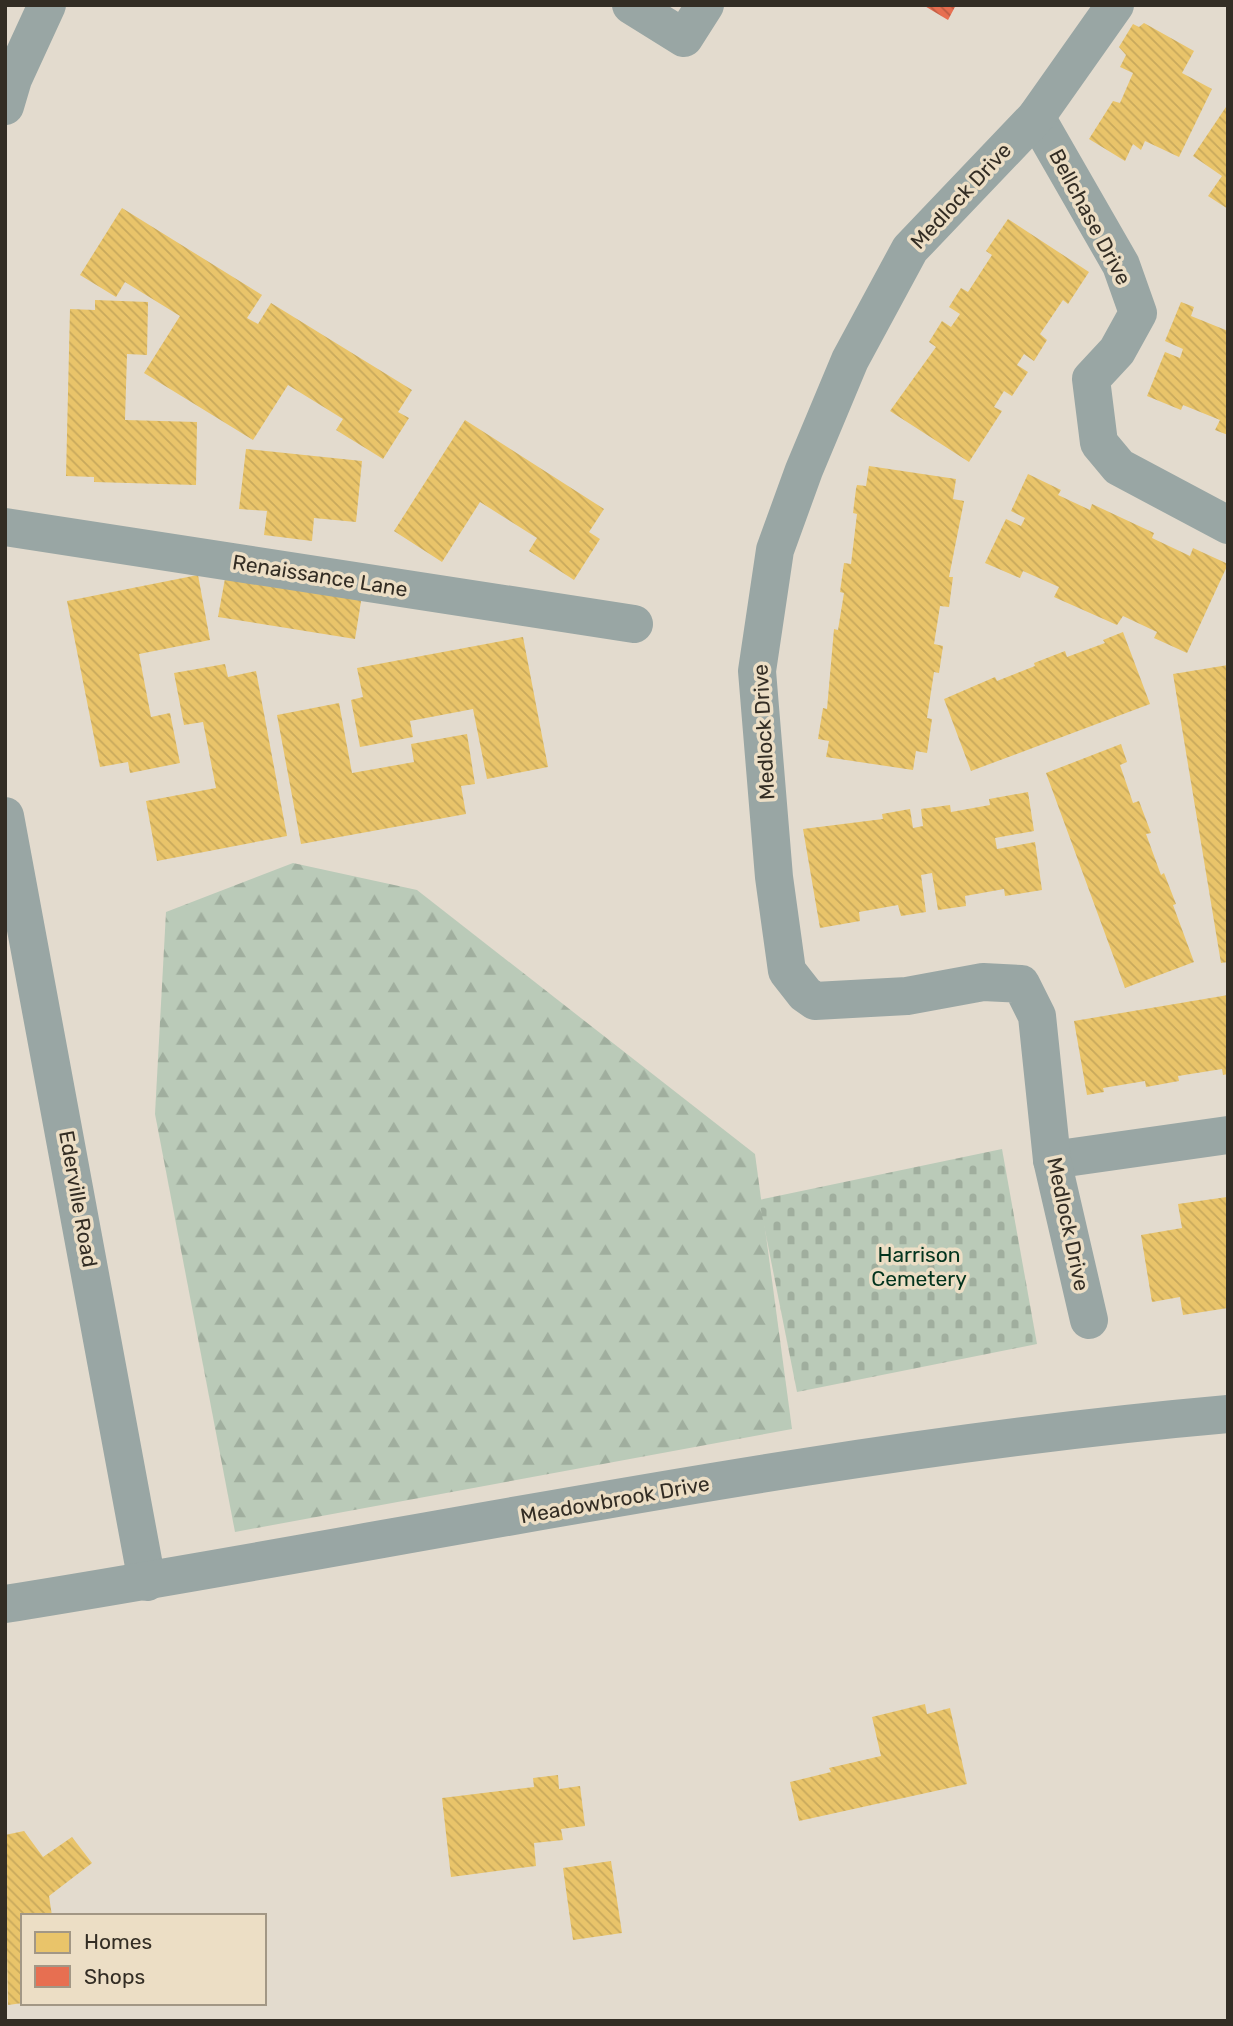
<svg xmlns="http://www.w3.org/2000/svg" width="1233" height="2026" viewBox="0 0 1233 2026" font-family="Rubik,sans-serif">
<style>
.forest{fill:url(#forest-firs)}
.cemetery{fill:url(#cemetery-stones)}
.homes{fill:url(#homes-back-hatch)}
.shops{fill:url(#shops-back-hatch)}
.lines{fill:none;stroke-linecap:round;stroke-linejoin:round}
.minor{stroke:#99a6a4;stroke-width:38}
.labels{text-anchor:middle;stroke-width:7;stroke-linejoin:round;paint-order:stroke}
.street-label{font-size:21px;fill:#332d24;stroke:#ecdec5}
.park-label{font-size:21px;fill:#02331d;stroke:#ecdec5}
</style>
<defs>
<pattern id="forest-firs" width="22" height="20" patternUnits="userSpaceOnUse" patternTransform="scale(1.75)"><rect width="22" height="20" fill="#bacab8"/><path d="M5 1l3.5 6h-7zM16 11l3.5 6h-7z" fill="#a0ae9e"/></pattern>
<pattern id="cemetery-stones" width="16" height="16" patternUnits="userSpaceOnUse" patternTransform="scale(1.75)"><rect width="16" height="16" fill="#bacab8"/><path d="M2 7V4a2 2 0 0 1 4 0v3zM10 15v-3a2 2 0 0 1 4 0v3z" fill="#a0ae9e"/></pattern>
<pattern id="homes-back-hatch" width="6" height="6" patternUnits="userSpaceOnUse" patternTransform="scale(1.75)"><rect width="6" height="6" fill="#e9c46a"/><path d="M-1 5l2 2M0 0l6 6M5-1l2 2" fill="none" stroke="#c8a95c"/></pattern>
<pattern id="shops-back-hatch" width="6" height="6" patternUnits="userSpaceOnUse" patternTransform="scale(1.75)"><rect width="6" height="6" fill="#e76f51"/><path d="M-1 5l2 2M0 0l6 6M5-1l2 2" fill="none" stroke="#bc5c43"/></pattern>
</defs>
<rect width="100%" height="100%" fill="#e3dbce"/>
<path class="forest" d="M293,863L417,890L755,1154L792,1429L235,1532L155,1114L166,912Z"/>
<path class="cemetery" d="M1002,1149L1037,1344L797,1392L759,1200Z"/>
<g class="homes">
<path d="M1144,23L1194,51L1182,73L1212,89L1179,157L1145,141L1141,150L1133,144L1125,161L1089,139L1113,101L1120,103L1133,73L1120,67L1126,55L1119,47L1133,24L1139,27Z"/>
<path d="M1228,104V209L1208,196L1222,176L1193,156Z"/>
<path d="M122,208L262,295L247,318L258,324L271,303L412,390L398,412L409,418L383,459L336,430L343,419L288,385L253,440L144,373L180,316L125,282L116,297L80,275Z"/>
<path d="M1008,219L1089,272L1068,304L1063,300L1040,334L1047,340L1034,361L1024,354L1017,365L1028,372L1012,396L1004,391L994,407L1002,411L969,462L890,411L936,347L929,342L942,321L951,327L960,314L949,307L961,288L968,292L992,255L986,251Z"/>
<path d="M95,300L148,302L147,355L127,354L125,420L197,422L196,485L94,482V477L66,476L70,309L95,310Z"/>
<path d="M1181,302L1194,307L1191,316L1228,331V435L1215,430L1220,420L1183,405L1181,410L1147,396L1165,352L1180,358L1183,349L1165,341Z"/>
<path d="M465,420L604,509L589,532L600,539L574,580L529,551L537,538L480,502L442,562L394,531Z"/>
<path d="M246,449L362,461L356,522L314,518L312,541L264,535L267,511L239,509Z"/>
<path d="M869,466L956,479L953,499L964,501L949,577H953L949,607L940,606L934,644L943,646L939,673L934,672L927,718L932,719L927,753L916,751L913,770L826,757L829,741L818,739L823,708L827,709L834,629L838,630L844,593L840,592L844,563L851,564L857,514L853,513L856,489L857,485L866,486Z"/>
<path d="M1028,474L1061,490L1058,495L1090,510L1092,504L1154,533L1152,538L1190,556L1193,548L1228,564L1187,653L1154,638L1157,632L1123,616L1117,625L1054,597L1059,587L1023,571L1020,578L985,563L1006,519L1021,526L1025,518L1011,511Z"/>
<path d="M226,573L362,595L355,639L218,617Z"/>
<path d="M198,575L210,640L139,654L151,717L170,713L180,763L130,773L128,762L100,767L67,601Z"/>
<path d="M1123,632L1150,704L971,771L944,699L995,677L997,681L1035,666L1034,663L1065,651L1067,657L1105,643L1103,640Z"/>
<path d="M523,637L548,767L487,779L473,709L410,721L413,737L360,747L351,700L363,697L357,668Z"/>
<path d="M225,664L228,677L256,671L287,836L157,861L146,801L216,788L203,722L184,725L174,673Z"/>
<path d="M1228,665V962L1221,963L1173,674Z"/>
<path d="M339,703L352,773L414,762L411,744L467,734L475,784L461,786L466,814L301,844L277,715Z"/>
<path d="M1121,744L1127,762L1120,765L1133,803L1139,801L1151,833L1146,834L1161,875L1164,873L1176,904L1173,905L1194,962L1125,988L1046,773Z"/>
<path d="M1028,792L1034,831L995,838L997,849L1035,842L1042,890L1005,896L1004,889L965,896L966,906L938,910L932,873L921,875L926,912L901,916L898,905L859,912L860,921L820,928L803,829L883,819L882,814L910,809L913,828L923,826L921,809L950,805L951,812L990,805L989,799Z"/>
<path d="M1228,995V1074L1223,1075L1222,1069L1178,1076L1179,1081L1146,1087L1145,1081L1103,1088L1104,1092L1087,1095L1074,1021Z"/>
<path d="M1227,1197L1228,1308L1183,1315L1180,1297L1152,1302L1141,1235L1182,1228L1178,1204Z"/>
<path d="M925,1704L927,1714L950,1708L967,1784L799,1821L790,1782L831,1772L829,1768L881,1756L872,1717Z"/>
<path d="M558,1775L559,1789L580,1786L585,1826L561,1829L563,1840L534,1843L536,1866L451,1877L442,1798L534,1787L533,1778Z"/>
<path d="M24,1831L43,1857L72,1837L92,1863L49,1896L52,1916H23V2003L8,2005L5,1835Z"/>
<path d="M611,1861L622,1933L573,1940L563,1868Z"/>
</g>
<path class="shops" d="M923,5H956L948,20Z"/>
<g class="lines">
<g class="minor">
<path d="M631,5L684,38L705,5"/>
<path d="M5,106L13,79L47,5"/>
<path d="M1036,117L1121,265L1138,313L1117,351L1091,379L1099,443L1119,467L1228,525"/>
<path d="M5,527L634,624"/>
<path d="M5,816L147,1582"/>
<path d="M1052,1160L1228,1135"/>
<path d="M1089,1320L1052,1160L1037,1016L1021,984L983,982L907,996L815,1001L805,994L787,971L774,877L757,671L775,550L804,470L850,360L910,249L1036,117L1115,5"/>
<path d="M5,1604C412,1539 817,1450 1228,1414"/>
</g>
</g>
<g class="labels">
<g class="street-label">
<text transform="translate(961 196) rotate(-47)" y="7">Medlock Drive</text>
<text transform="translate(1090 217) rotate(62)" y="7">Bellchase Drive</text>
<text transform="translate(320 576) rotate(9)" y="7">Renaissance Lane</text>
<text transform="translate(764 732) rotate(-93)" y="7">Medlock Drive</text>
<text transform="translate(78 1199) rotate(80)" y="7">Ederville Road</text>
<text transform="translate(1068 1224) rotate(78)" y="7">Medlock Drive</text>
<text transform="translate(615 1500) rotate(-10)" y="7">Meadowbrook Drive</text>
</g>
<g class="park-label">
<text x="919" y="1262">Harrison<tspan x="919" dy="24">Cemetery</tspan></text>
</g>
</g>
<rect width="1233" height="2026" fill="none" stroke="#332d24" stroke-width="14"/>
<rect x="21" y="1914" width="245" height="91" fill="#ecdec5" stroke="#a29785" stroke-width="2"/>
<rect x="35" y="1932" width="35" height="21" fill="#e9c46a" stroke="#a29785" stroke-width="2"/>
<text x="84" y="1949" font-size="21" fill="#332d24">Homes</text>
<rect x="35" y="1966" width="35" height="21" fill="#e76f51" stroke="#a29785" stroke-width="2"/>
<text x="84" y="1984" font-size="21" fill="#332d24">Shops</text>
</svg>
